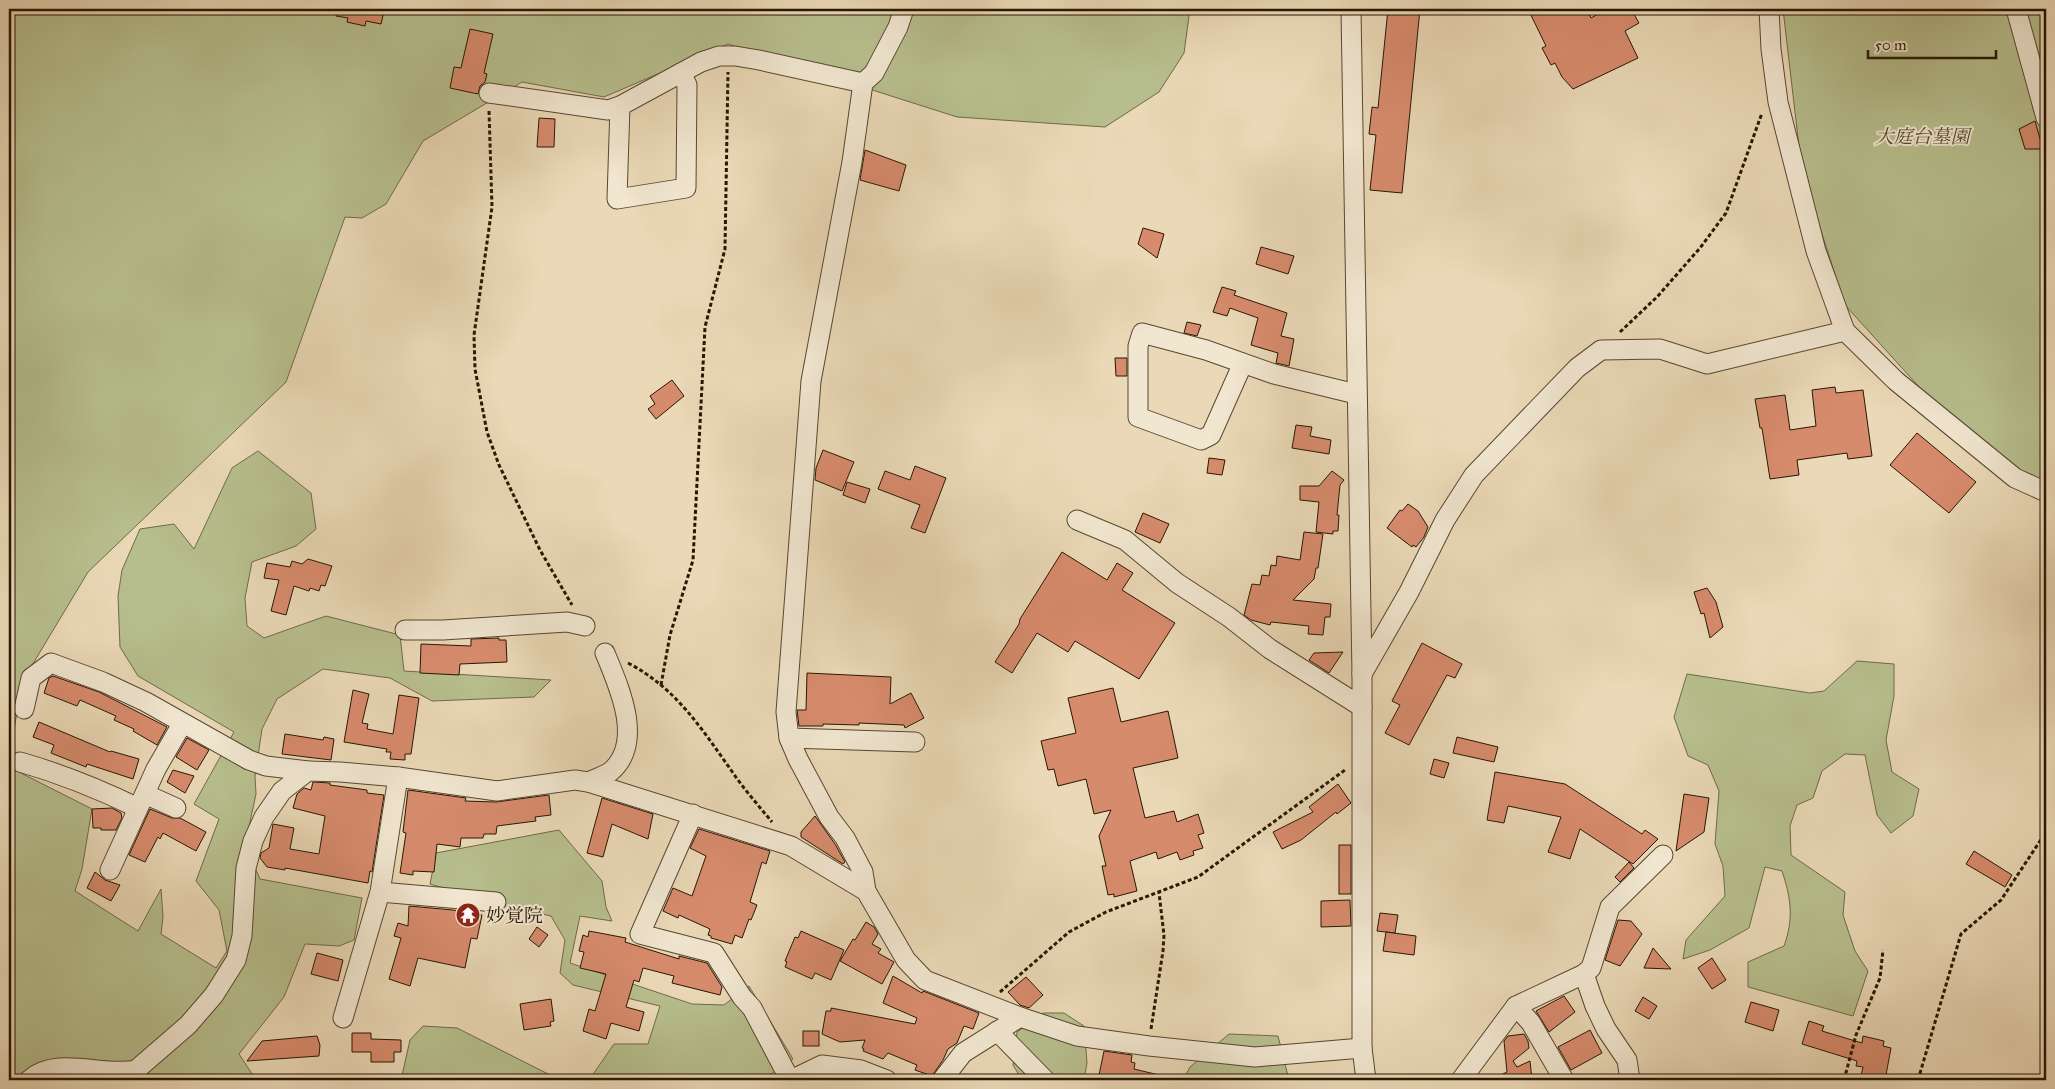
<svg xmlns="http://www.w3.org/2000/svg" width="2055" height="1089" viewBox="0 0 2055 1089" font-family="'IM FELL Great Primer','Noto Serif JP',serif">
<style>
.green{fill:#b7be8d;stroke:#6f6a48}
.building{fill:#d78b6d;stroke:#271702}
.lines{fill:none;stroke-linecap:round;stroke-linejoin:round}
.minor-casing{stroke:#58472f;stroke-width:21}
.path{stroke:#271702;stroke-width:3;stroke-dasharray:4 2.5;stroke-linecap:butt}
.minor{stroke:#f1e6d0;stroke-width:19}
.labels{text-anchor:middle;stroke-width:4;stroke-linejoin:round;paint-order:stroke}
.park-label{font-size:19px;font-style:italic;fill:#52492c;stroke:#f1e6d0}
.poi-label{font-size:19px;fill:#271702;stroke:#f1e6d0;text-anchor:start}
</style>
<rect width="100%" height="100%" fill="#ead8b6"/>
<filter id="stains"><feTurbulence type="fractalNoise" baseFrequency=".004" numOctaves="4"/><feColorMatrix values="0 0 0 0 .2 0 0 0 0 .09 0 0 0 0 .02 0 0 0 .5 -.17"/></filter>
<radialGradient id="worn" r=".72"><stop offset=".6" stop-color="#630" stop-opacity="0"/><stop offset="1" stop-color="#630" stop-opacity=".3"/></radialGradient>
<g class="green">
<path d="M9,9H1190L1184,53L1159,92L1105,127L957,117L728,44L604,97L522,82L423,141L386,204L362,218L345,217L286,382L88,572L22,682L9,760Z"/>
<path d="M1783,9H2046V486L2021,474L1940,410L1845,305L1802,172Z"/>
<path d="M258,451L311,493L316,529L296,546L252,562L245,598L247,626L264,638L326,616L400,635L404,671L551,680L534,697L432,701L390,678L323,669L277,699L262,729L255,776L256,794L245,845L260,879L362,898L354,940L339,946L305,944L284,997L239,1054L256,1080H9V767L92,809L82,869L75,891L138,931L161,889L163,917L161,934L216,968L227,951L219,910L196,881L219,819L194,804L234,732L138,676L120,647L118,596L122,570L140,529L174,524L194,549L232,468Z"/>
<path d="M1857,661L1894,664V696L1886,740L1892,772L1919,789L1913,816L1891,833L1877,815L1865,755L1845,754L1822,771L1813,798L1797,805L1790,826L1791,855L1845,892L1843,915L1855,951L1868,971L1853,1016L1748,987V962L1784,946C1794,919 1791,898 1782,871L1765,867L1749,928L1710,950L1683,959L1686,940L1725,896L1723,866L1715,844L1719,791L1708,765L1688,756L1674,717L1687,674L1810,693L1824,691Z"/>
<path d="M559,830L602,881L606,907L612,921L580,916L570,963L692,1004L724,1005L749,986L793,1059L762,1080H589L614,1044H648L660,1006L573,985L560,973L565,940L551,916L506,906L430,884L436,853Z"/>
<path d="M1043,1013H1064L1084,1026L1087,1063L1084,1080H1022L1013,1065L1017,1032Z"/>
<path d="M423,1026L457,1028L560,1080H401L410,1040Z"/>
<path d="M1229,1034L1278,1036L1289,1080H1183L1190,1067Z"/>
</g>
<g class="building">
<path d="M337,9H371L384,11L381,24L366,21L365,26L347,22L348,18L336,16Z"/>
<path d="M1388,9H1420L1402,193L1370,190L1376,135L1369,134L1372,107L1378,108Z"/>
<path d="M1528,9H1587L1591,18L1607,9H1631L1639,23L1625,31L1638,58L1573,89L1562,77L1555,63L1551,65L1542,48L1546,46Z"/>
<path d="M470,29L493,34L484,73L487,74L485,82L480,86L478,94L450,88L454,67L461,68Z"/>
<path d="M539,118L555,119L554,147H537Z"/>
<path d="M2035,121L2043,149H2025L2019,129Z"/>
<path d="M865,150L906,165L899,191L860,180Z"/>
<path d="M1143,228L1164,234L1157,258L1138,244Z"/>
<path d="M1261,247L1294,256L1288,274L1256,264Z"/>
<path d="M1222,287L1236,291L1234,295L1287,313L1281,336L1294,339L1289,366L1276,363L1278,353L1251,345L1258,318L1230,308L1227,316L1213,312Z"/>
<path d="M1187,322L1201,325L1197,336L1184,333Z"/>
<path d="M1115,358H1127V376H1116Z"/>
<path d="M672,380L684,396L656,419L648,409L655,404L650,396Z"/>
<path d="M1835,387L1836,393L1863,390L1872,456L1848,459L1847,453L1797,460L1799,475L1770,479L1762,428H1760L1755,399L1785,395L1790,430L1816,426L1812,390Z"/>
<path d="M1296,425L1312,427L1310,436L1331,440L1329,454L1292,448Z"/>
<path d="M1917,433L1976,482L1949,513L1890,465Z"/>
<path d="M823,450L854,462L842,491L815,480L816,468Z"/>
<path d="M1209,458L1225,460L1222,475L1207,473Z"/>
<path d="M915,466L946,478L925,533L911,528L920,505L878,489L885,471L910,480Z"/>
<path d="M1332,471L1344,480L1340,485L1337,515H1339L1338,531H1333V534L1316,532L1319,502L1300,500V486H1319Z"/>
<path d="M847,482L870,489L865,503L843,495Z"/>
<path d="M1408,504L1418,511L1428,527L1424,537L1416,547L1413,545L1412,547L1387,528L1400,510L1402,511Z"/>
<path d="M1143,513L1169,524L1160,543L1135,532Z"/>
<path d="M1304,532L1323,534L1318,568H1316L1314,579L1293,600L1331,604L1330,617H1325L1323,635L1308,634L1309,626L1271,622L1270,625L1251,620L1244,615L1252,584L1260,585L1262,575L1269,576L1271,565L1276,566L1277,556L1300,560Z"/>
<path d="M1062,552L1107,580L1117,563L1133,573L1122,590L1175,623L1139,679L1075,641L1068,652L1037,633L1012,673L995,662L1019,624L1020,619Z"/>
<path d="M308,559L332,566L325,586L321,585L319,591L310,588L309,591L294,586L286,615L271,611L279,580L264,578L267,563L290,567L292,561L302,564Z"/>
<path d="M1707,588L1716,602L1723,627L1710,638L1704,613L1701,614L1694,592Z"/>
<path d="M499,638V640H506L507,662L460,664L459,675L420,673L421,644L471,646V639Z"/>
<path d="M1422,643L1462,664L1455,678L1447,675L1409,745L1385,733L1400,705L1392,701Z"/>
<path d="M1343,652L1329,673L1309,660L1314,653Z"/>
<path d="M807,673L891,677L890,704L911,693L924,718L905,728L904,725L859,723V725L823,724V726H799L797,710H806Z"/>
<path d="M53,676L99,692L167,727L157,745L133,731L134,729L114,720L116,716L80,700L77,706L44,693L49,678Z"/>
<path d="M1113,688L1121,722L1168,711L1178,758L1133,768L1145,818L1174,811L1177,822L1198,814L1204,833L1198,835L1203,848L1193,851L1194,855L1180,860L1177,852L1158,859L1156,852L1130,861L1137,891L1114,897V894L1108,895L1102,866H1106L1099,836L1111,810L1094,814L1086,779L1058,786L1054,769L1048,770L1041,741L1076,733L1068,698Z"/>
<path d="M353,690L369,694L362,723L368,724L367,729L393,734L399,695L419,698L411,754H405V760L390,759L391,752H386L387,749L344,742Z"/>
<path d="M39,722L110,752L111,751L139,759L133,779L87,764L86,767L51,753L54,745L33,737Z"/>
<path d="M285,734L323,740L324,737L334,739L331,760L282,754Z"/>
<path d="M1457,737L1498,747L1494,762L1453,753Z"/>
<path d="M187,738L209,750L197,770L176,757Z"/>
<path d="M1434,759L1449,763L1444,778L1430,774Z"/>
<path d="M173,770L194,776L185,793L167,782Z"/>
<path d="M1495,772L1565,784L1642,834L1645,830L1658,839L1633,864L1580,829L1570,859L1548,852L1561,817L1508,806L1504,823L1487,820Z"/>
<path d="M313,782L330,783V785L367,790V793L384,795L372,872L370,871L368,883L285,868V870L267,867L260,858L261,853L269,848L273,824L294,828L290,849L319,854L325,816L293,808L297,794L304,788L311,790Z"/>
<path d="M1338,784L1351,803L1337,814L1336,812L1301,840L1282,849L1273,832L1313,812L1309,807Z"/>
<path d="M408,790L466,798L465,801L496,802L549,795L551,815L535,817L536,821L497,826L496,834H484L483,838H461L460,847L437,844L434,872L413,871V875L400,873L406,833L403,832Z"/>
<path d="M1684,794L1709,798L1704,832L1676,851Z"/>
<path d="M602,798L653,814L648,839L612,824L603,857L587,853Z"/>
<path d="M112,808L121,813L122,818L116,830H101V828H93L92,809Z"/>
<path d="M150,809L172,818H180L206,832L196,851L163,833L160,839L158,837L145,862L129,855Z"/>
<path d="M815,816L835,844L845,862L843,864L801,837V832Z"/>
<path d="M699,829L770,851L766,864L762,862L750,902L757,905L751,920L749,919L742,938L735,935L732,944L711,938V936L708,935L710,929L679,915L678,918L663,911L673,888L692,896L706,856L690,848Z"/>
<rect x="1339" y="845" width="12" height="49"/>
<path d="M1974,851L2012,875L2005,887L1966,864Z"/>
<path d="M1629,862L1634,868L1620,882L1615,877Z"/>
<path d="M95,872L105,880L120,885L111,901L87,888Z"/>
<path d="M1350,900L1351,926L1321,927V901Z"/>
<path d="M409,906L453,910L482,915L477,939L471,938L465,968L418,958L410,986L389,979L401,938L394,936L398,923L408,926Z"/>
<path d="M1380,913L1398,915L1395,933L1377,931Z"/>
<path d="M1618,920L1631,921L1642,934L1620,966L1605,960Z"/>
<path d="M866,922L874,927L878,934L872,944L881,949L878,953L894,962L882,984L840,961L853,939L855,940Z"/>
<path d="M537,927L548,935L539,947L529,939Z"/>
<path d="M589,931L626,938L625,942L679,959V956L707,963L722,987L720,995L672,983L674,976L643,968L639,982L634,980L626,1007L644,1012L639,1031L611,1023L606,1039L583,1031L589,1009L595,1011L606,974L580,968L584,952L579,951L583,935L588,937Z"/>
<path d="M801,931L844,950L831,980L815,973L812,979L785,967L787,962L785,961L795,937L798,938Z"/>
<path d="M1386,932L1416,936L1414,955L1383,951Z"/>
<path d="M1653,948L1671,969L1644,968Z"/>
<path d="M317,953L343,960L338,981L311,974Z"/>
<path d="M1712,958L1726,980L1712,989L1698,968Z"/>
<path d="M893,976L922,993L923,991L979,1013L973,1029L964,1026L957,1043L948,1049L943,1060L932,1076L915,1070L917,1065L888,1053L883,1059L863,1051L864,1049L862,1048L865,1040L840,1042L822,1034L826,1011H831V1008L915,1024L917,1018L883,1003Z"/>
<path d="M1026,977L1043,995L1029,1008L1020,1005L1008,992Z"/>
<path d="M1564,996L1575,1012L1549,1032L1536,1011Z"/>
<path d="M1643,997L1657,1006L1649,1019L1635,1011Z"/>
<path d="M551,999L554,1021L550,1022L551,1026L524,1030L520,1004Z"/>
<path d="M1751,1002L1779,1010L1773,1031L1745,1022Z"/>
<path d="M1809,1021L1824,1026L1822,1031L1862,1043L1863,1036L1884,1041L1883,1046L1891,1048L1885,1080H1860L1863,1067L1856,1066L1857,1061L1802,1044Z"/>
<path d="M1590,1030L1602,1053L1571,1070L1558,1047Z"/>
<rect x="803" y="1031" width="16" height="15"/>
<path d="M352,1033H371V1039L401,1040V1052H394V1062H371V1052H352Z"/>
<path d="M1524,1034L1528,1041L1529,1048L1513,1061L1517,1067L1530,1061L1532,1080H1491L1507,1072L1504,1041L1508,1036Z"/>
<path d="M317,1036L320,1045L319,1056L247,1061L262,1041Z"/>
<path d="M1104,1051L1132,1055L1131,1062L1135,1063L1134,1069L1159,1075L1158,1080H1098Z"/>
</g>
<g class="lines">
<defs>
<g id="minor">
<path d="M904,9L898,27L874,73L863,83L852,162L811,381L786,712L789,738L798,759L829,817L845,838L863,872L866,891L906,960L925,980L1020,1017L1077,1036L1149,1046L1255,1057L1362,1048"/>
<path d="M1351,9L1362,675V1048L1366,1080"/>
<path d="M1769,9L1771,49L1778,102L1816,251L1845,331L1896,381L2015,478L2046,492"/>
<path d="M2016,9L2046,118"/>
<path d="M489,93L608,110L620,106L701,62L719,56H735L759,60L863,83"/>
<path d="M620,106L617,199L686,188L687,85L681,73"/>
<path d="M1243,363L1211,435L1201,440L1138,417V346L1142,333L1206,350L1274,374L1356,394"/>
<path d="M1077,520L1125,540L1177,583L1229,617L1270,649L1362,707"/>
<path d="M405,630H443L567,622L585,626"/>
<path d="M1362,674L1409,592L1445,520L1474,475L1577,368L1601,350L1660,349L1707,364L1845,331"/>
<path d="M24,709L31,678L51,663L103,682L146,702L249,760L266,766L308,771"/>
<path d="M789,738L915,742"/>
<path d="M20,762C62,774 99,789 138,808"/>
<path d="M588,782C595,779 604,776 610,772C645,743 619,687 605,653"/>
<path d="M145,794L176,808"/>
<path d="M693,814L640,934L714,953L742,997L752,1008L790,1080"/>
<path d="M110,870L156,769L182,724"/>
<path d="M380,892L496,902"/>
<path d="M1584,974L1595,1006L1606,1029L1627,1060L1630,1080"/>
<path d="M1516,1006L1531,1023L1564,1080"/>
<path d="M343,1018L380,892L398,777"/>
<path d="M997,1031L1045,1080"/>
<path d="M29,1080C57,1055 102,1077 136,1070L188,1025L214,995L236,960L242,936L246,868L253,841L264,817L282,791L308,771L340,772L398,777L497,791L575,780L588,782L791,846L866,891"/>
<path d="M791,1080L822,1065L861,1070L887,1080"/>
<path d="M942,1080L963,1053L1020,1017"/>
<path d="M1461,1080L1516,1006L1584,974L1591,968L1610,907L1663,855"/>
</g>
</defs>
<use href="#minor" class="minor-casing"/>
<g class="path">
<path d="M489,111L492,207L474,335L475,369L487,432L499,465L540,550L572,605"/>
<path d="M1620,332L1657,297L1700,248L1726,213L1762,113"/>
<path d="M628,663C676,688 701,728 731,770C743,788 758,805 772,822"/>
<path d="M661,685L670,635L693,560L705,327L725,249L728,72"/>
<path d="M1000,992L1069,932L1106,912L1198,877L1345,770"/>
<path d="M1151,1029L1163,951L1164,935L1159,893"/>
<path d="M1844,1080L1856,1035L1880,978L1883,950"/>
<path d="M1918,1080L1961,934L2001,900L2046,832"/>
</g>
<use href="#minor" class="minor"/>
</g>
<defs>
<symbol id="temple-disc" viewBox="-11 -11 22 22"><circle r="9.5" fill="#8f2418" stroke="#f1e6d0"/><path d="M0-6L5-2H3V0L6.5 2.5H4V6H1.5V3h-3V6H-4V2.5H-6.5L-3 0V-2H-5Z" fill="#fff"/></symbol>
</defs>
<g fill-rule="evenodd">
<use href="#temple-disc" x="454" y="901" width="28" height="28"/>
</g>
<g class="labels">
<g class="park-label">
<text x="1922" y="143">大庭台墓園</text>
</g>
<g class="poi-label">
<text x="486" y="922">妙覚院</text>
</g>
</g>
<rect width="2055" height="1089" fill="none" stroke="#ead8b6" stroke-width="30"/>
<rect x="10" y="10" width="2035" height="1069" fill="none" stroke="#271702" stroke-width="2.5"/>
<rect x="15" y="15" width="2025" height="1059" fill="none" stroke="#271702"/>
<path d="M1868 50v8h128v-8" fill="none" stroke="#271702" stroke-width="2.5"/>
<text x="1875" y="50" font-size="15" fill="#271702" stroke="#f1e6d0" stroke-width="4" paint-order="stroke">50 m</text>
<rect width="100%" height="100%" filter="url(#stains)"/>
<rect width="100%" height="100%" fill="url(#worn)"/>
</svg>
